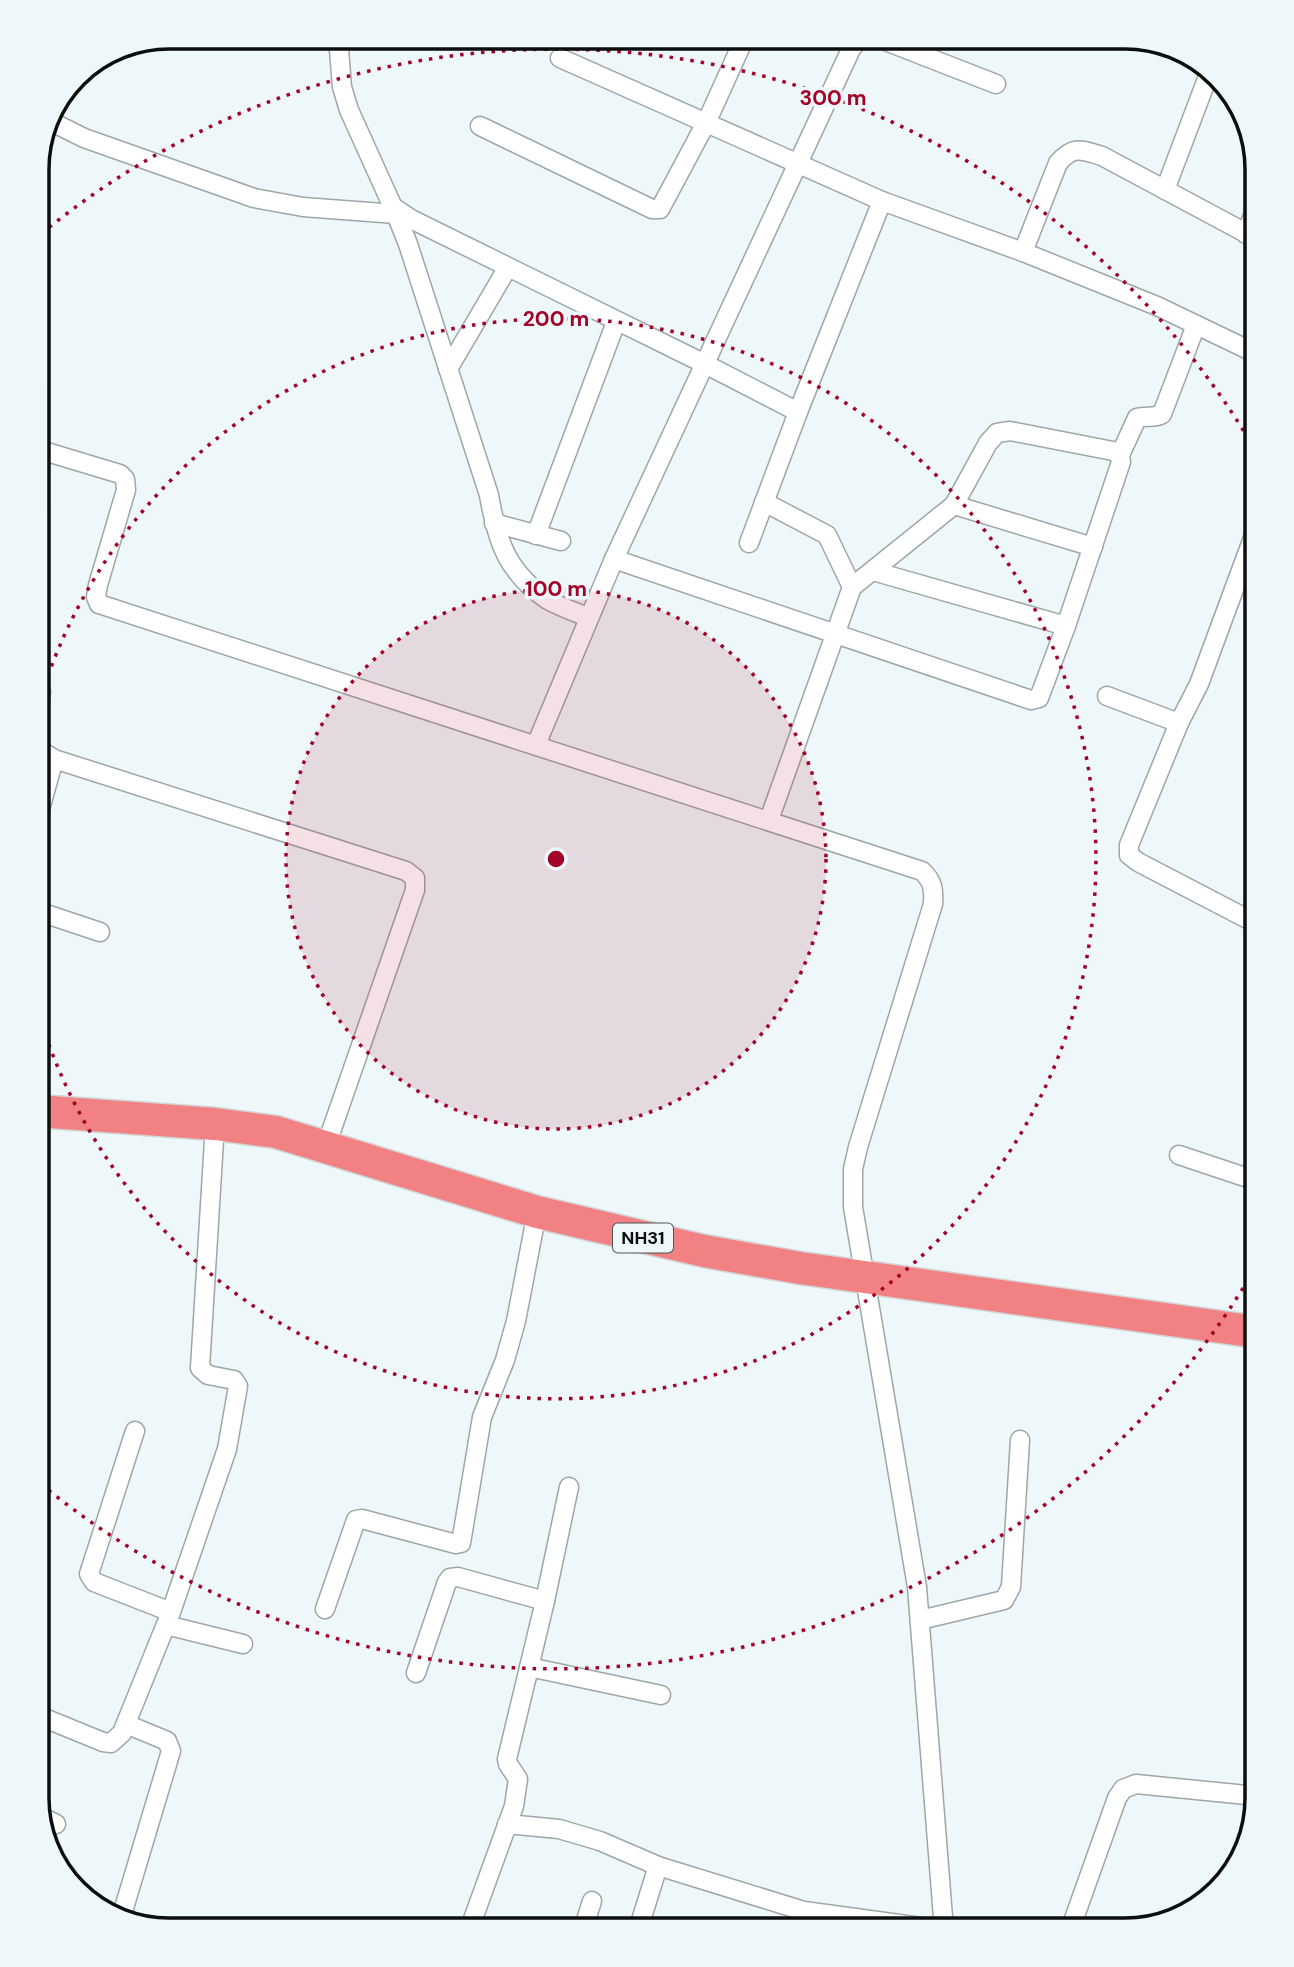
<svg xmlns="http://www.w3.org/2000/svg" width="1294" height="1967" viewBox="0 0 1294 1967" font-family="'DM Sans',sans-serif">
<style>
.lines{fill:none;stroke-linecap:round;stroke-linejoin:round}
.street-casing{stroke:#9ea6a9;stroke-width:21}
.highway-casing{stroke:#d3d4d4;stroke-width:35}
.street{stroke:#fff;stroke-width:18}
.highway{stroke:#f18182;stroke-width:32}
.ring{fill:none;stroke:#a20327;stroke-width:3.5;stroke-dasharray:3.5 7}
.labels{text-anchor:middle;stroke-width:7;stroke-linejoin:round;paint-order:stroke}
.shield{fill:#eef7fa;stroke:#505456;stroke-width:2}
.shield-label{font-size:18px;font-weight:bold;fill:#0c0e0f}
.rim{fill:none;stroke:#0c0e0f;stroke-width:3.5}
.centre{fill:#a20327;stroke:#eef7fa;stroke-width:3.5}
.ring-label{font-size:21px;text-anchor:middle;font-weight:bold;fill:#a20327;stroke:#eef7fa;stroke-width:7;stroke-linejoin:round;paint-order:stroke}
</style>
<rect width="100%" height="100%" fill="#eef7fa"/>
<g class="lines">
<defs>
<g id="street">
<path d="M338,37L342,87L349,110L396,214L408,244L489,495C497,542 507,572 548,600C560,607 575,612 588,617"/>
<path d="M560,58L882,201L1023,252L1157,306L1257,354"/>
<path d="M54,123L84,138L254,198L303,207L396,214"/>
<path d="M480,126L652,209H660L707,121L745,37"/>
<path d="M1165,190L1210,71"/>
<path d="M393,207L411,219L705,364L798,412L882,201"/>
<path d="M1246,234L1257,205"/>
<path d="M1023,252L1058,163C1074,145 1081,150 1102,156L1257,239"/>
<path d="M448,369L508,267"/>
<path d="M37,449L120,474L125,479L126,490L98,585L96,597L99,604L922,871C933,881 934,890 933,904L858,1147L853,1169V1207L917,1587L944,1930"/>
<path d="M1120,455L1137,418C1146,415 1154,419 1162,414L1196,325"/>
<path d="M764,502L827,535L852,587"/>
<path d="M954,505L1093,547"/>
<path d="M494,523L561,541"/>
<path d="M536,535L616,322"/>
<path d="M749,543L798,412"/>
<path d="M614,559L852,47L863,37L878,38L996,84"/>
<path d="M873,571L1066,626"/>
<path d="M1107,696L1179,723"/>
<path d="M37,709L41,692L37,677"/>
<path d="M536,745L614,559L1031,700L1039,698L1066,626L1121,462L1120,455L1113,451L1010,431L997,433L988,443L954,505L852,587L769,820"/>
<path d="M37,748L54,759L406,871L415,878V890L326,1146"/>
<path d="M37,820L54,759"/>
<path d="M37,911L100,932"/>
<path d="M1257,924L1138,862L1129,855V845L1179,723L1199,684L1257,527"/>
<path d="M1179,1155L1257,1181"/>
<path d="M545,1601L569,1487"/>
<path d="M325,1609L356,1520L362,1519L456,1544L461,1543L482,1417L505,1360L516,1321L537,1212"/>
<path d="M171,1612L227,1449L238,1386L234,1380L208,1375L200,1368L215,1124"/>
<path d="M920,1620L1004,1600L1011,1587L1020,1440"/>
<path d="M166,1625L243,1644"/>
<path d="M529,1667L661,1695"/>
<path d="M416,1673L447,1582L450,1578L458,1577L545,1601L507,1759L508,1764L518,1779L514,1806L469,1930"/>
<path d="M37,1715L103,1742L111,1743L122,1733L171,1612L94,1582L89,1574L135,1431"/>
<path d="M42,1817L56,1824"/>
<path d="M507,1824L559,1829L600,1841L658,1866"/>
<path d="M121,1918L171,1751L167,1741L126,1724"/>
<path d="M583,1930L592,1901"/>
<path d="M638,1930L658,1866L804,1911L943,1930"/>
<path d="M1070,1930L1117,1798L1123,1789L1136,1784L1257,1796"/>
</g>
<path id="highway" d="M37,1111L215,1124L276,1132L537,1212L704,1251L800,1268L1257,1332"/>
</defs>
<use href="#street" class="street-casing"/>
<use href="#highway" class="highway-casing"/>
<use href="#street" class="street"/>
<use href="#highway" class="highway"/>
</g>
<circle cx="556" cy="859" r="270" fill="#a20327" fill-opacity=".12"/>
<g class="ring">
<circle cx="556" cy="859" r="270"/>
<path d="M38 706A540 540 0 1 1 37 1008"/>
<path d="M1254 1270A810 810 0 0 1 41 1484M41 234A810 810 0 0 1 1254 448"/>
</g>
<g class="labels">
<rect class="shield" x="613" y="1223.5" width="60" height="29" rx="5"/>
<g class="shield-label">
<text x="643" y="1244">NH31</text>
</g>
</g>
<path d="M0 0H1294V1967H0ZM169 49H1125A120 120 0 0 1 1245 169V1798A120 120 0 0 1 1125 1918H169A120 120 0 0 1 49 1798V169A120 120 0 0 1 169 49Z" fill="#eef7fa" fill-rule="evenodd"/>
<path class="rim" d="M169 49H1125A120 120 0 0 1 1245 169V1798A120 120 0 0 1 1125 1918H169A120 120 0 0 1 49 1798V169A120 120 0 0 1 169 49Z"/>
<circle cx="556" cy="859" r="10" class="centre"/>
<g class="ring-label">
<text x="833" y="105">300 m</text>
<text x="556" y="326">200 m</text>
<text x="556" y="596">100 m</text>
</g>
</svg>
